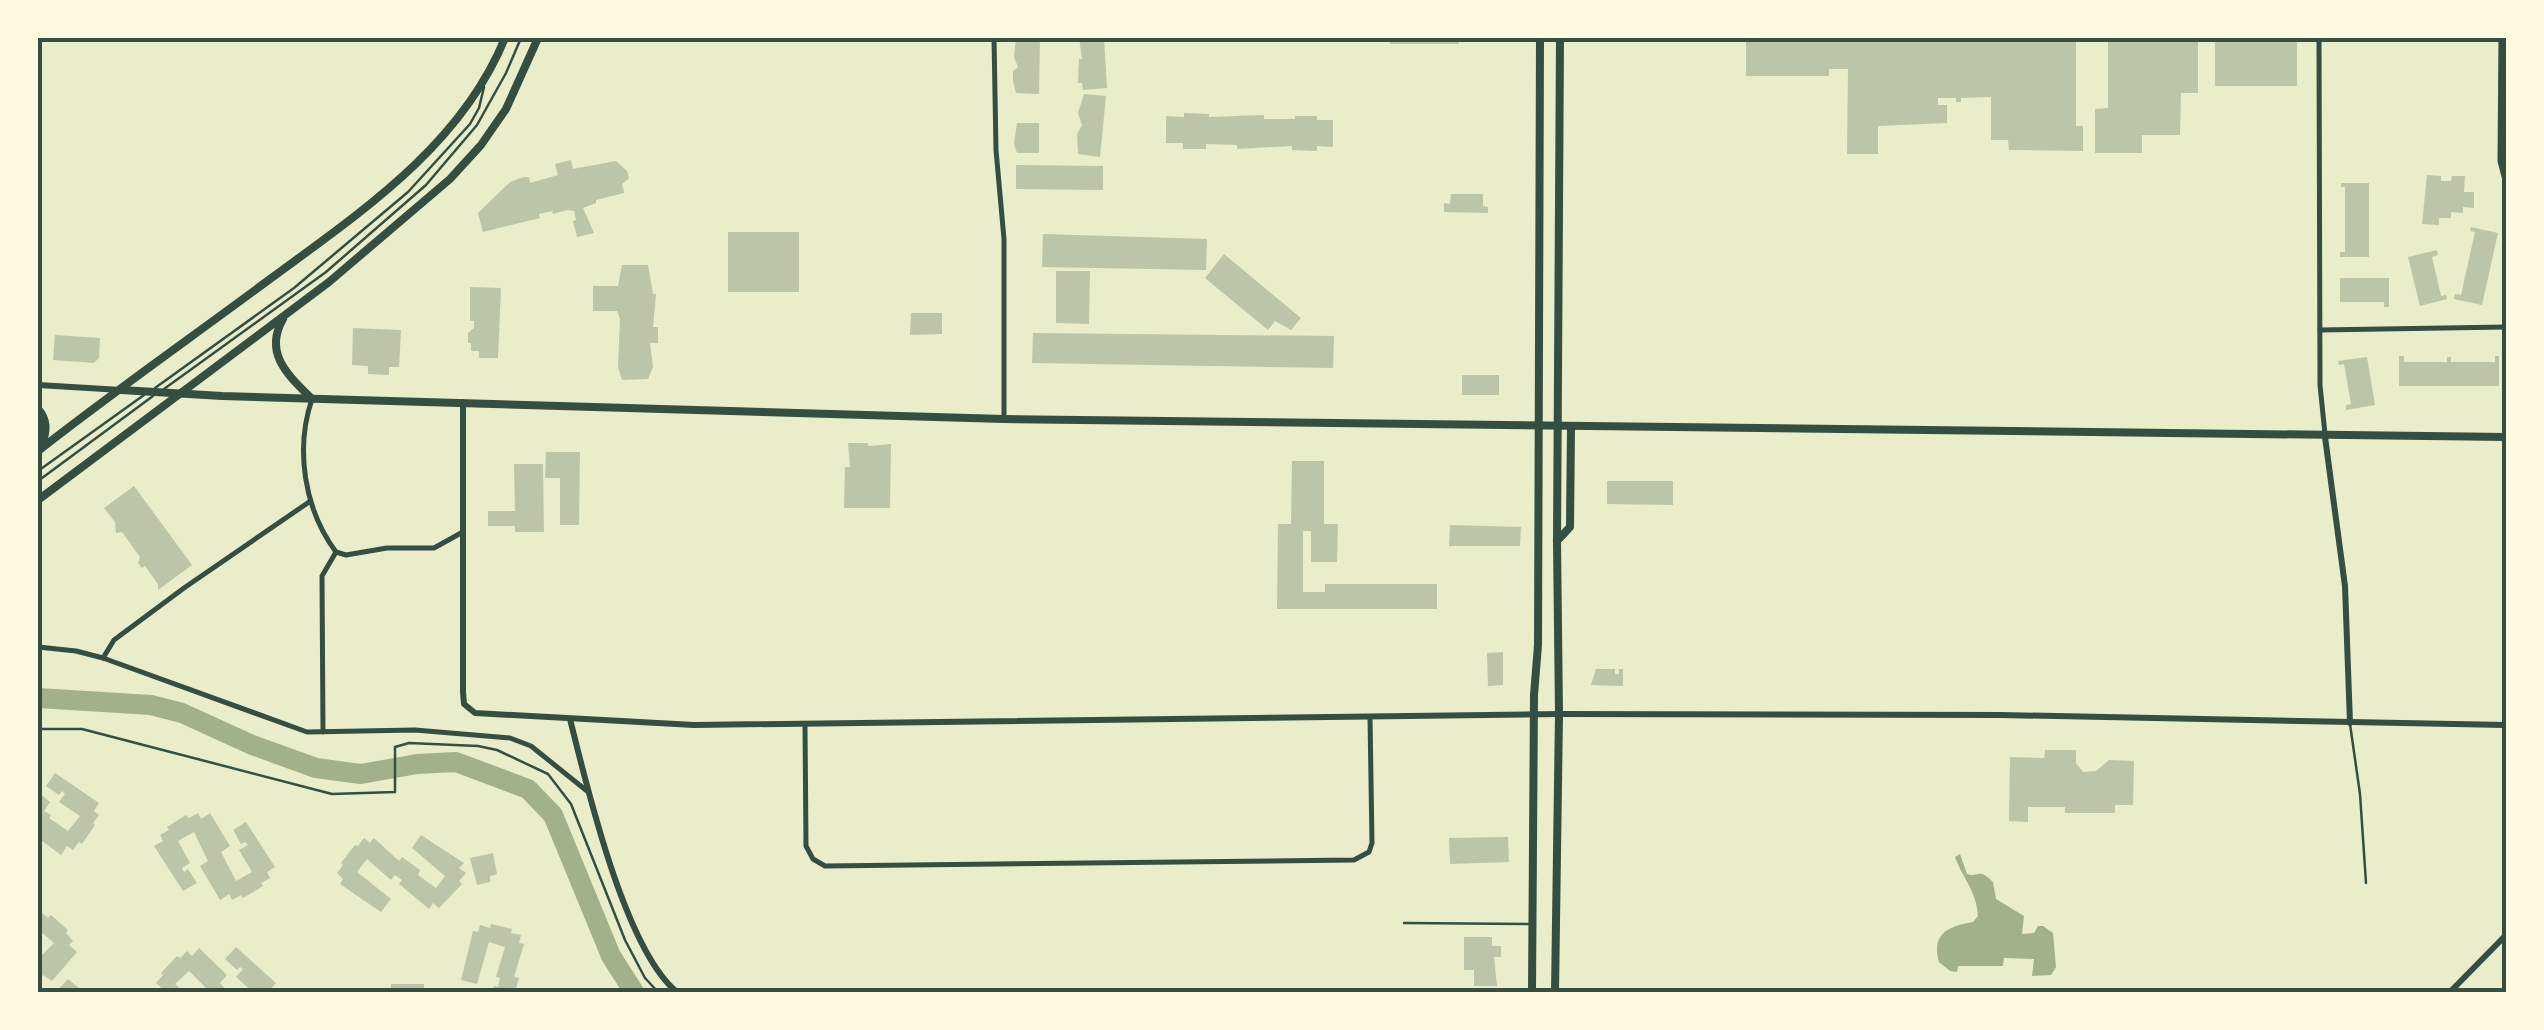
<svg xmlns="http://www.w3.org/2000/svg" width="2544" height="1030" viewBox="0 0 2544 1030" font-family="Jost,sans-serif">
<style>
.water{fill:#a3b18a}
.lines{fill:none;stroke-linecap:round;stroke-linejoin:round}
.river{stroke:#a3b18a;stroke-width:20}
.building{fill:#bcc5a7}
.path{stroke:#344e41;stroke-width:2.5}
.service{stroke:#344e41;stroke-width:2.5}
.minor{stroke:#344e41;stroke-width:5}
.tertiary{stroke:#344e41;stroke-width:6}
.secondary{stroke:#344e41;stroke-width:8}
.primary{stroke:#344e41;stroke-width:8}
.neatline{fill:none;stroke:#344e41;stroke-width:4}
</style>
<rect width="100%" height="100%" fill="#e9edc9"/>
<path class="water" d="M1960,854L1967,874C1979,878 1978,867 1993,882L1996,899L2024,916L2022,934L2034,933L2038,926H2043L2053,933L2056,967L2051,975L2032,976L2034,959L2004,958L2003,966H1958L1957,972L1950,971L1939,962C1931,934 1948,926 1973,922L1978,916C1976,890 1964,881 1955,857Z"/>
<g class="lines">
<path class="river" d="M38,698L151,705L182,713L252,745L316,768L361,774L417,764L456,762L528,789L553,815L611,956L634,992"/>
</g>
<g class="building">
<path d="M1016,38H1040L1039,94L1016,93L1013,81V71L1018,67L1014,57Z"/>
<path d="M1079,38H1104L1107,88L1083,90L1082,83H1078L1079,59H1082Z"/>
<path d="M1385,38H1459V44H1391Z"/>
<path d="M1746,38H2076V126H2083V151L2009,150L2008,140H1991V97L1961,98V102H1956V98H1938V105H1947V123L1878,126V154H1847L1848,69H1829V76H1746Z"/>
<path d="M2108,38H2198V93H2181L2180,135H2142V153H2095V109L2108,108Z"/>
<rect x="2215" y="38" width="82" height="48"/>
<path d="M1084,94L1106,96L1100,157L1078,154L1077,134L1082,125L1078,113Z"/>
<path d="M1184,113L1209,114V117L1264,115V119H1295V116H1317V120H1333V147L1317,146V151L1292,150V146L1237,149V145L1206,144V149H1183V143H1166V116L1184,117Z"/>
<path d="M1017,123H1039V153H1017L1014,144Z"/>
<path d="M571,160L573,169L616,161L627,171L629,178L622,184L624,193L596,200V203L583,208L594,233L577,237L573,221L576,220L574,211L567,210L553,214L552,211L539,214L540,218L483,232L478,213L510,182L524,177H529L530,183L558,175L555,164Z"/>
<path d="M1016,165L1103,166V190L1016,189Z"/>
<path d="M2427,175L2441,176V181H2451L2452,176H2465L2464,192H2474V208L2463,207V213L2451,212V218H2439V225L2422,224Z"/>
<path d="M2341,183H2369V257H2340V252H2345V187H2341Z"/>
<path d="M1451,194H1483V206L1488,207V213L1444,212V203L1450,204Z"/>
<path d="M2471,227L2498,233L2482,305L2454,299L2455,294L2461,295L2475,232L2470,231Z"/>
<rect x="728" y="232" width="71" height="60"/>
<path d="M1043,234L1207,239L1206,270L1042,267Z"/>
<path d="M2437,250L2438,255L2432,257L2441,296L2446,295L2447,299L2420,306L2408,257Z"/>
<path d="M1224,254L1301,318L1291,330L1275,321L1268,330L1205,278Z"/>
<path d="M622,265H648L653,294H656L653,327H658V343H650L653,367L648,379L622,380L618,367L620,319L617,311H593V286H618Z"/>
<path d="M1056,271H1090L1089,324L1056,323Z"/>
<path d="M2340,278H2389V307H2384V302H2340Z"/>
<path d="M470,287L501,288L498,358H479V351H471V343H468V333L474,328V321H470Z"/>
<path d="M911,313H942V334L910,335Z"/>
<path d="M353,328L401,330L399,367H389V375L368,374V366L352,365Z"/>
<path d="M1033,333L1334,336L1333,368L1032,363Z"/>
<path d="M55,335L100,338L99,358L94,363L53,360Z"/>
<path d="M2399,356H2404V362H2447V357H2451V362H2495V356H2499V386H2399Z"/>
<path d="M2367,357L2375,405L2346,410V405L2351,404L2344,364L2339,365L2338,361Z"/>
<rect x="1462" y="375" width="37" height="20"/>
<path d="M848,443H868V446L891,444L890,508H844L845,467H850Z"/>
<path d="M546,452H580L579,525H560V478H545Z"/>
<path d="M1292,461H1324V524H1338L1337,562H1311V531H1303V592H1325V584H1437V609H1277L1278,524H1291Z"/>
<path d="M514,464H543L544,532H515V526H488V511H515Z"/>
<path d="M1607,481H1673V505L1607,504Z"/>
<path d="M134,486L192,565L158,590V584L145,566L142,568L138,563L140,557L122,532L116,533L115,522L104,508Z"/>
<path d="M1450,525L1521,527L1520,546H1449Z"/>
<path d="M1503,652V685L1488,686L1487,653Z"/>
<path d="M1596,669H1615V674H1619V669H1623V686L1591,685Z"/>
<path d="M2045,750H2076V763L2083,772L2096,771L2109,760L2134,761L2133,805H2115V813H2065V807H2028V822L2009,821L2010,757L2044,758Z"/>
<path d="M55,773L99,803L94,811L99,815L93,823L95,825L82,844L79,842L73,850L67,846L61,855L38,838V792L50,802L44,811L51,815L49,818L68,831L80,816L59,802L65,794L62,791L59,795L46,786Z"/>
<path d="M198,813L201,819L210,813L230,846L221,852L236,881L252,872L239,850L248,845L245,842L241,844L233,830L246,822L275,867L267,872L270,878L261,883L263,886L243,898L241,895L232,900L229,894L220,900L200,866L208,861L194,832L178,841L190,863L182,868L184,872L188,869L197,883L183,891L154,846L163,841L160,835L169,830L167,827L186,815L189,818Z"/>
<path d="M421,835L464,863L459,868L466,873L459,881L462,884L439,908L433,903L429,909L399,884L402,880L395,875L391,880L367,859L357,872L391,899L381,912L340,884L343,879L337,873L343,865L341,863L355,845L358,846L364,838L370,843L374,838L399,861L402,857L420,870L418,875L436,888L445,876L412,848Z"/>
<path d="M1508,837L1509,862L1450,864L1449,838Z"/>
<path d="M493,853L497,874L490,876V882L477,885L470,858Z"/>
<path d="M40,911L48,918L51,915L68,930L66,933L73,941L69,945L77,952L52,981L43,975L38,982V959L54,943L40,931L38,934Z"/>
<path d="M491,924L512,929L511,933L521,935L519,943L524,944L514,977L519,978L515,992H492L494,986L498,987L500,978L496,977L505,947L489,942L477,984L461,980L473,931L478,932L480,925L490,928Z"/>
<path d="M1464,937H1492V946H1501V957H1494L1497,986H1474V970H1464Z"/>
<path d="M236,947L276,983L269,991L271,992H253L236,977L243,969L240,967L237,970L225,959Z"/>
<path d="M199,948L227,975L220,983L225,989L223,992H207L205,987L189,971L175,984L184,992H156L161,987L156,983L163,975L161,973L177,956L180,958L187,951L192,956Z"/>
<path d="M68,979L80,989L77,992H56Z"/>
<rect x="391" y="984" width="33" height="8"/>
</g>
<g class="lines">
<path class="path" d="M38,729H82L332,794L395,792V747L409,743L478,746L497,750L548,774L571,804L625,940L645,978L658,992"/>
<g class="service">
<path d="M155,388L294,288L408,192L470,124L479,108L484,87"/>
<path d="M164,389L326,272L426,185L477,125L506,73L521,38"/>
<path d="M38,471L144,395"/>
<path d="M38,481L153,396"/>
<path d="M2350,724L2360,794L2366,883"/>
<path d="M1404,923L1531,924"/>
</g>
<g class="minor">
<path d="M994,38L996,150L1004,239V419"/>
<path d="M2319,38L2320,385L2325,434"/>
<path d="M2501,38L2500,161L2506,184"/>
<path d="M2320,330L2506,327"/>
<path d="M312,399C295,449 304,509 336,552L322,576L323,732"/>
<path d="M336,552L346,555L387,548H434L461,533"/>
<path d="M38,647L76,651L103,658L307,732L415,730L510,738L531,746L587,791"/>
<path d="M103,658L114,640L184,588L309,502"/>
<path d="M805,725L806,846L813,859L825,866L1354,860L1369,852L1372,843L1370,717"/>
</g>
<g class="tertiary">
<path d="M38,385L121,390"/>
<path d="M463,402V692L464,704L475,713L694,725L1559,714L2001,715L2506,725"/>
<path d="M2325,437L2345,586L2350,723"/>
<path d="M570,719C587,787 625,950 677,992"/>
<path d="M2450,992L2506,935"/>
</g>
<path class="secondary" d="M121,390L222,396L1004,419L2506,437"/>
<g class="primary">
<path d="M283,319C263,354 289,376 312,399"/>
<path d="M38,409C48,420 47,433 41,446"/>
<path d="M38,451C113,392 192,337 270,279C361,212 461,146 505,38"/>
<path d="M38,500L329,282L450,179L481,145L506,109L538,38"/>
<path d="M1557,541L1570,527L1571,427"/>
<path d="M1532,992L1534,695L1538,645L1540,38"/>
<path d="M1555,992L1559,714L1557,541L1560,38"/>
</g>
</g>
<rect width="2544" height="1030" fill="none" stroke="#fefae0" stroke-width="80"/>
<rect x="40" y="40" width="2464" height="950" class="neatline"/>
</svg>
